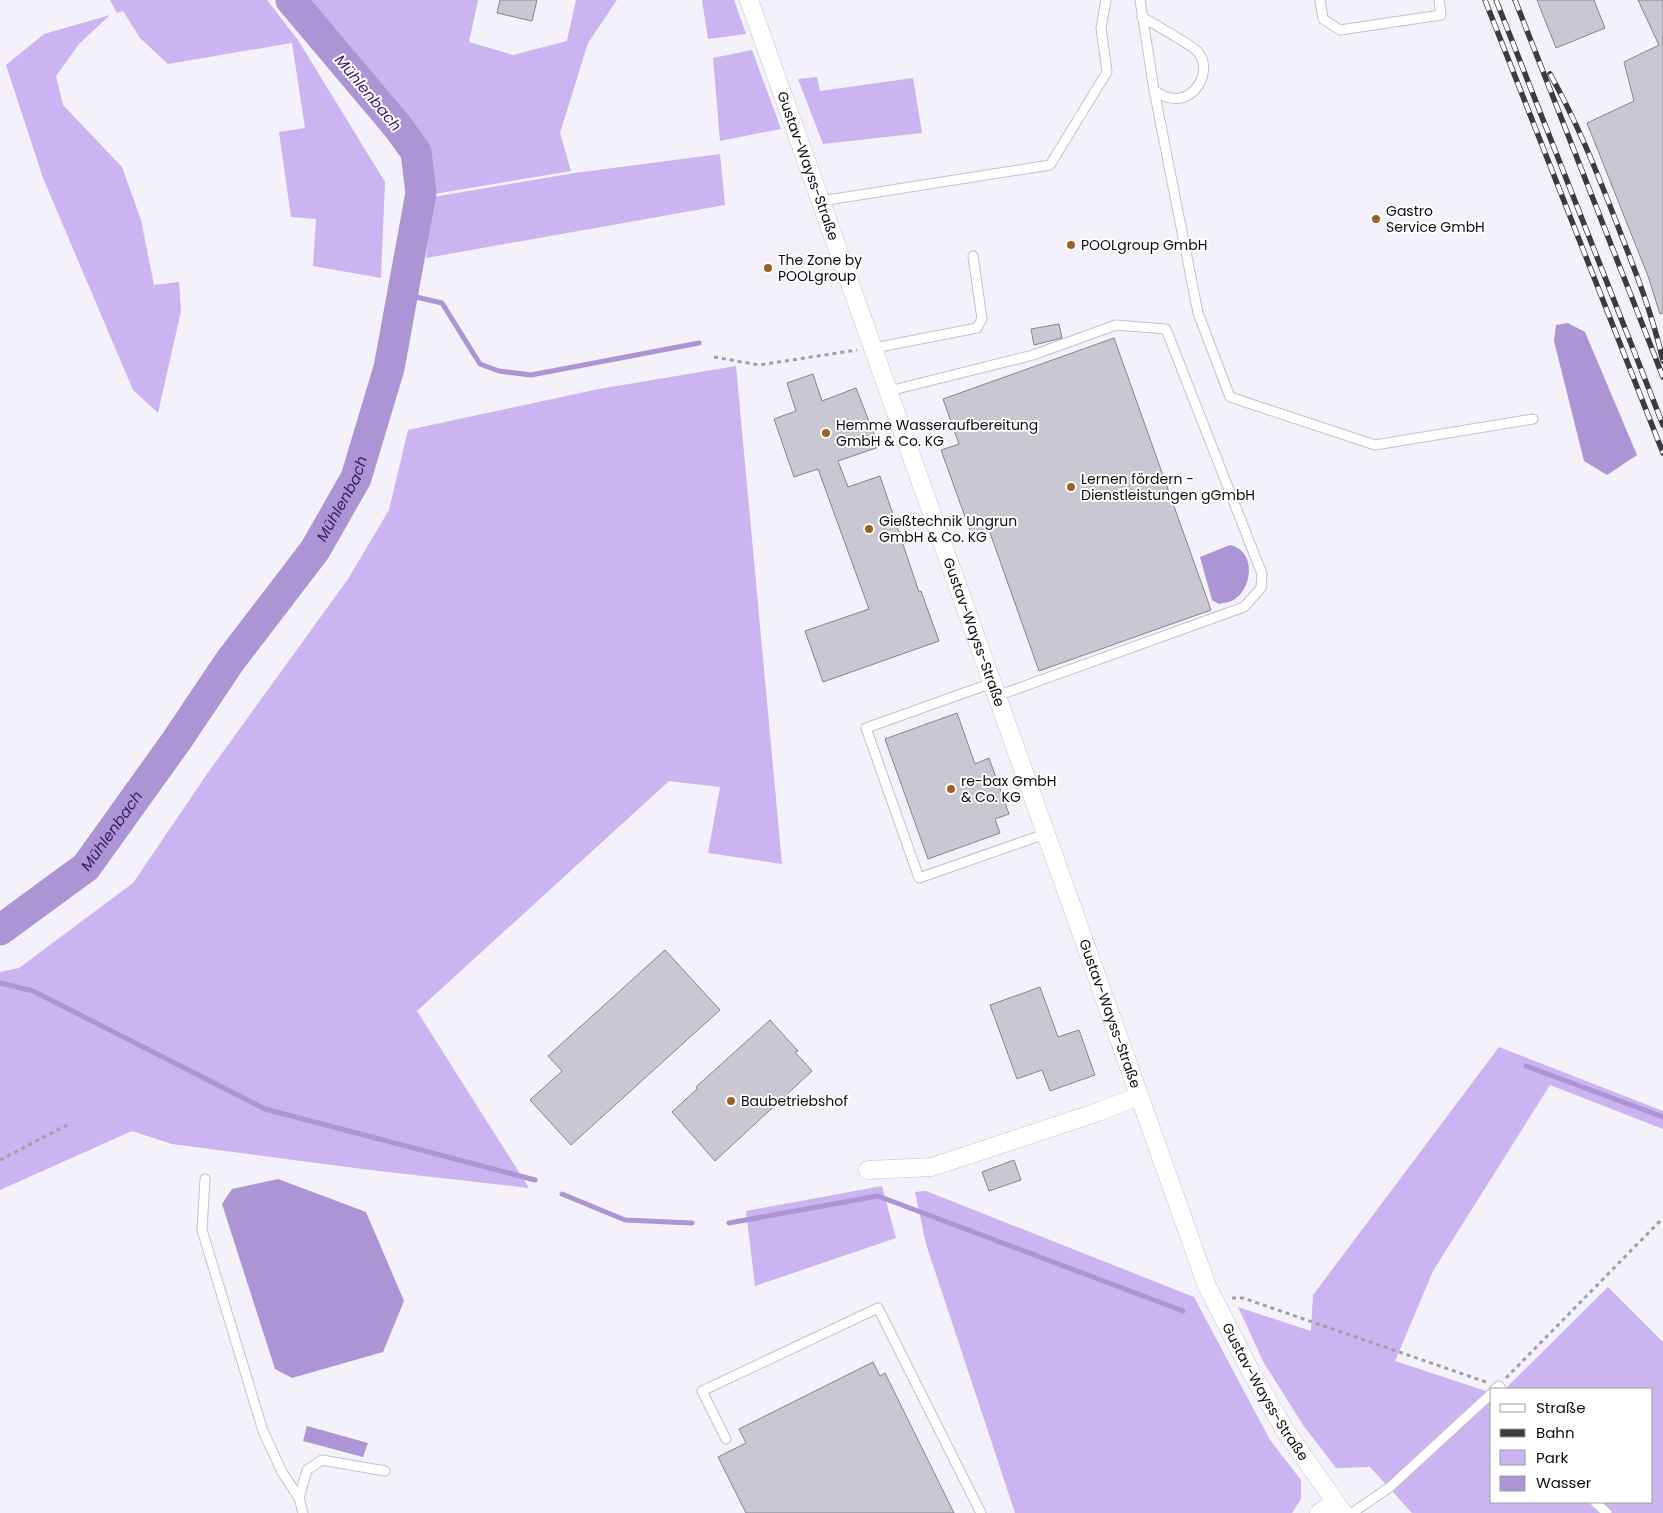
<svg xmlns="http://www.w3.org/2000/svg" width="1663" height="1513" viewBox="0 0 1663 1513" font-family="Poppins,sans-serif">
<style>
.green{fill:#cab4f1}
.water{fill:#ac95d4}
.lines{fill:none;stroke-linecap:round;stroke-linejoin:round}
.stream{stroke:#ac95d4;stroke-width:5}
.river{stroke:#ac95d4;stroke-width:31}
.building{fill:#cac7d1;stroke:#86838b}
.lane-casing{stroke:#c4c1ca;stroke-width:11}
.street-casing{stroke:#c4c1ca;stroke-width:19}
.path{stroke:#a19fa6;stroke-width:3;stroke-dasharray:4 4;stroke-linecap:butt}
.lane{stroke:#fff;stroke-width:9}
.street{stroke:#fff;stroke-width:18}
.rail-casing{stroke:#3c3b3f;stroke-width:5.5}
.rail{stroke:#fff;stroke-width:4;stroke-dasharray:11;stroke-linecap:butt}
.poi-dot{fill:#9b621f;stroke:#fff;stroke-width:2}
.labels{text-anchor:middle;stroke-width:4;stroke-linejoin:round;paint-order:stroke}
.street-label{font-size:14px;fill:#0d0c0f;stroke:#fff}
.poi-label{font-size:14px;fill:#0d0c0f;stroke:#fff;text-anchor:start}
.water-label{font-size:15px;font-style:italic;fill:#3c1a63;stroke:#fff}
</style>
<rect width="100%" height="100%" fill="#f4f1fb"/>
<g class="green">
<path d="M110,0H267L298,40L385,182L381,278L313,266L316,219L291,217L279,132L305,128L292,43L168,64L140,38L123,11L117,13Z"/>
<path d="M311,0H478L469,42L513,55L567,41L576,0H617L588,43L560,133L571,171L428,195L419,143L335,35Z"/>
<path d="M702,0H734L746,34L708,39Z"/>
<path d="M110,15L79,44L56,76L63,105L122,167L141,220L154,285L179,282L181,311L158,413L133,390L43,178L6,65L44,34Z"/>
<path d="M752,50L781,129L720,141L713,58Z"/>
<path d="M817,77L820,91L913,78L922,133L823,144L798,79Z"/>
<path d="M720,154L725,205L426,258L433,197L575,173Z"/>
<path d="M736,366L782,864L708,853L720,787L669,781L417,1011L529,1188L370,1170L172,1144L132,1131L0,1190V972L19,968L133,883L207,774L348,579L389,510L408,430L599,389Z"/>
<path d="M1499,1047L1663,1111V1129L1550,1085L1433,1271L1395,1361L1492,1393V1502H1652V1389H1505L1608,1287L1663,1342V1513H1412L1370,1467L1336,1468L1303,1425L1264,1363L1238,1307L1311,1331L1313,1295Z"/>
<path d="M882,1186L896,1238L755,1286L746,1211Z"/>
<path d="M926,1191L1194,1297L1270,1440L1301,1480V1499L1292,1513H1015L926,1244L915,1192Z"/>
</g>
<g class="water">
<path d="M1568,323L1585,332L1637,455L1607,475L1584,461L1554,341L1556,325Z"/>
<path d="M1230,545C1255,550 1254,586 1235,599C1231,602 1224,603 1219,604L1212,600L1200,557Z"/>
<path d="M278,1179L366,1212L404,1301L383,1352L292,1378L275,1369L222,1204L232,1189Z"/>
<path d="M307,1426L368,1443L363,1457L303,1441Z"/>
</g>
<g class="lines">
<g class="stream">
<path d="M403,294L442,303L480,364L499,371L531,375L699,343"/>
<path d="M0,983L33,991L265,1109L535,1180"/>
<path d="M1526,1066L1663,1117"/>
<path d="M562,1194L625,1220L692,1223"/>
<path d="M729,1223L878,1196L1183,1311"/>
</g>
<path class="river" id="s1" d="M0,930L86,867L177,740L230,661L315,550L356,478L389,368L421,193L416,152L398,127L291,0"/>
</g>
<g class="building">
<path d="M500,0H537L532,21L497,13Z"/>
<path d="M1537,0H1594L1605,28L1556,48Z"/>
<path d="M1638,0H1663V313L1660,314L1648,276L1587,123L1634,101L1624,62L1659,45Z"/>
<path d="M1059,324L1062,338L1034,345L1031,329Z"/>
<path d="M1114,338L1211,610L1039,671L989,530L972,536L941,450L959,444L943,399Z"/>
<path d="M813,374L822,401L856,388L879,447L838,461L848,487L880,476L919,592L921,591L939,641L823,682L805,631L869,609L818,469L794,477L774,419L796,411L787,383Z"/>
<path d="M957,713L975,764L989,758L1009,814L995,819L1000,833L928,859L885,739Z"/>
<path d="M665,950L720,1010L571,1145L530,1100L562,1071L548,1056Z"/>
<path d="M1040,987L1058,1037L1079,1030L1095,1075L1050,1091L1042,1070L1017,1079L990,1005Z"/>
<path d="M770,1020L798,1051L795,1052L812,1071L715,1161L672,1112L697,1089L696,1087Z"/>
<path d="M1014,1160L1021,1180L989,1191L982,1172Z"/>
<path d="M873,1362L880,1376L885,1373L954,1513H746L718,1457L746,1443L739,1429Z"/>
</g>
<g class="lines">
<defs>
<g id="lane">
<path d="M1140,0L1154,90C1188,117 1216,73 1198,52C1190,44 1154,24 1142,17"/>
<path d="M1320,0L1323,19L1340,30L1441,15L1439,0"/>
<path d="M1154,90L1198,313L1230,397L1375,445L1533,419"/>
<path d="M821,201L1050,165L1107,72L1101,28L1106,0"/>
<path d="M874,348L977,328L982,319L973,256"/>
<path d="M889,391L1033,355L1116,325L1166,329L1262,574L1261,588L1244,607L997,696"/>
<path d="M992,683L866,728L919,878L1045,834"/>
<path d="M205,1179L202,1230L263,1431L282,1472L299,1498L303,1513"/>
<path d="M1495,1389L1499,1386L1501,1389"/>
<path d="M726,1439L702,1391L878,1308L981,1513"/>
<path d="M299,1498L307,1470L322,1460L385,1471"/>
<path d="M1595,1502L1607,1513"/>
<path d="M1352,1513L1390,1487L1492,1393"/>
</g>
<g id="street">
<path id="s2" d="M749,0L1207,1286L1251,1372L1285,1430L1343,1513"/>
<path d="M868,1170L932,1167L1098,1112L1139,1096"/>
<path d="M1319,1513L1334,1504"/>
</g>
</defs>
<use href="#lane" class="lane-casing"/>
<use href="#street" class="street-casing"/>
<g class="path">
<path d="M714,357L759,365L857,350"/>
<path d="M0,1160L69,1124"/>
<path d="M1232,1298H1243L1486,1382"/>
<path d="M1506,1378L1663,1218"/>
</g>
<use href="#lane" class="lane"/>
<use href="#street" class="street"/>
<defs>
<g id="rail">
<path d="M1485,0L1663,453"/>
<path d="M1496,0L1663,425"/>
<path d="M1515,0L1663,377"/>
<path d="M1550,74C1577,122 1597,172 1617,224C1635,270 1652,313 1663,361"/>
</g>
</defs>
<use href="#rail" class="rail-casing"/>
<use href="#rail" class="rail"/>
</g>
<g class="poi-dot">
<circle cx="1376" cy="219" r="5"/>
<circle cx="1071" cy="245" r="5"/>
<circle cx="768" cy="268" r="5"/>
<circle cx="826" cy="433" r="5"/>
<circle cx="1071" cy="487" r="5"/>
<circle cx="869" cy="529" r="5"/>
<circle cx="951" cy="789" r="5"/>
<circle cx="731" cy="1101" r="5"/>
</g>
<g class="labels">
<g class="street-label">
<text dy="5" stroke="none"><textPath href="#s2" startOffset="176">Gustav-Wayss-Straße</textPath></text>
<text dy="5" stroke="none"><textPath href="#s2" startOffset="671">Gustav-Wayss-Straße</textPath></text>
<text dy="5" stroke="none"><textPath href="#s2" startOffset="1076">Gustav-Wayss-Straße</textPath></text>
<text dy="5" stroke="none"><textPath href="#s2" startOffset="1486">Gustav-Wayss-Straße</textPath></text>
</g>
<g class="poi-label">
<text x="1386" y="216">Gastro<tspan x="1386" dy="16">Service GmbH</tspan></text>
<text x="1081" y="250">POOLgroup GmbH</text>
<text x="778" y="265">The Zone by<tspan x="778" dy="16">POOLgroup</tspan></text>
<text x="836" y="430">Hemme Wasseraufbereitung<tspan x="836" dy="16">GmbH &amp; Co. KG</tspan></text>
<text x="1081" y="484">Lernen fördern -<tspan x="1081" dy="16">Dienstleistungen gGmbH</tspan></text>
<text x="879" y="526">Gießtechnik Ungrun<tspan x="879" dy="16">GmbH &amp; Co. KG</tspan></text>
<text x="961" y="786">re-bax GmbH<tspan x="961" dy="16">&amp; Co. KG</tspan></text>
<text x="741" y="1106">Baubetriebshof</text>
</g>
<g class="water-label">
<text transform="translate(368 93) rotate(50)" y="5">Mühlenbach</text>
<text dy="5" stroke="none"><textPath href="#s1" startOffset="556">Mühlenbach</textPath></text>
<text dy="5" stroke="none"><textPath href="#s1" startOffset="151">Mühlenbach</textPath></text>
</g>
</g>
<rect x="1490" y="1388" width="162" height="115" fill="#ffffff" stroke="#9e9e9f"/>
<rect x="1500" y="1404" width="25" height="8" fill="#ffffff" stroke="#9e9e9f"/>
<text x="1536" y="1413" font-size="15" fill="#0d0c0f">Straße</text>
<rect x="1500" y="1429" width="25" height="8" fill="#3c3b3f" stroke="#9e9e9f"/>
<text x="1536" y="1438" font-size="15" fill="#0d0c0f">Bahn</text>
<rect x="1500" y="1450" width="25" height="15" fill="#cab4f1" stroke="#9e9e9f"/>
<text x="1536" y="1463" font-size="15" fill="#0d0c0f">Park</text>
<rect x="1500" y="1476" width="25" height="15" fill="#ac95d4" stroke="#9e9e9f"/>
<text x="1536" y="1488" font-size="15" fill="#0d0c0f">Wasser</text>
</svg>
